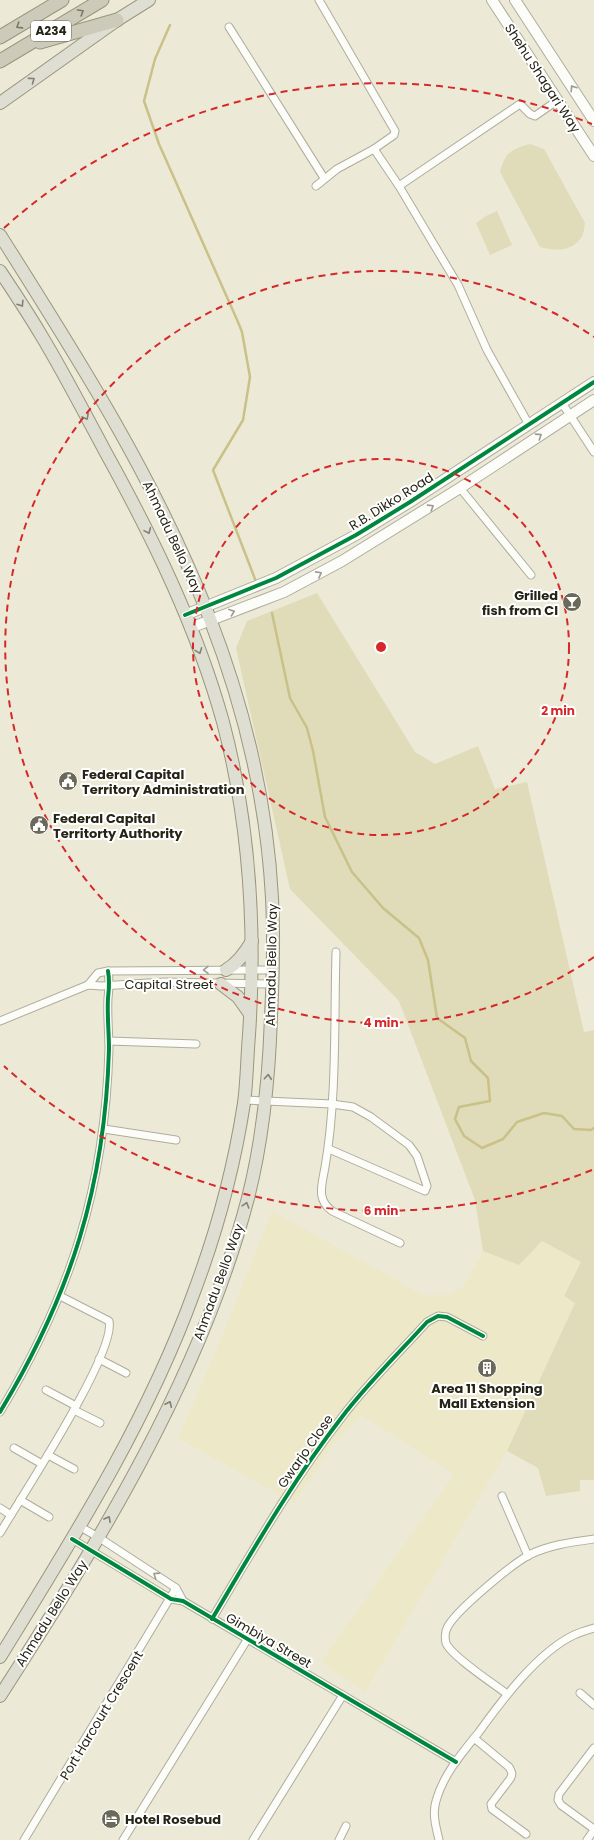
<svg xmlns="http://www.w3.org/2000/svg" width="594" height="1840" viewBox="0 0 594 1840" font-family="Poppins,sans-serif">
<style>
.built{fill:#ede8c7}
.green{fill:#e0dbb9}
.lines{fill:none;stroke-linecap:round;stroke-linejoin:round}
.stream{stroke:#cac188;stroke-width:2.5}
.street-casing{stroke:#aead9d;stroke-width:9}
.secondary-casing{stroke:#aead9d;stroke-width:12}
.primary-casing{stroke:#99967c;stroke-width:14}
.highway-casing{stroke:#99967c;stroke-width:15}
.street{stroke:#fcfcf9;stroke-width:7}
.secondary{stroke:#fcfcf9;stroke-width:10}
.primary{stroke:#dfded2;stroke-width:12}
.highway{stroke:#cccab8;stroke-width:13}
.cycleway-casing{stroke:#fff;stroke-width:6}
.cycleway{stroke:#00873e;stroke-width:4}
.oneway{stroke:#797767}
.oneway2{stroke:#828174}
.oneway3{stroke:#9c9b93}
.ring{fill:none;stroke:#d62828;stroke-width:2;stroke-dasharray:7 5}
.labels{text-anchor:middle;stroke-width:4;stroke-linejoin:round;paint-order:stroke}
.shield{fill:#fff;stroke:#67665c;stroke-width:1}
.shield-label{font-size:12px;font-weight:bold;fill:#262416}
.street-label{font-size:13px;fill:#262416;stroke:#fff}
.poi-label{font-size:13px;font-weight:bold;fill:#262416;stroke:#fff;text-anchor:start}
.centre{fill:#d62828;stroke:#fff;stroke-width:2}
.ring-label{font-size:12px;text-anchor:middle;font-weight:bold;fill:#d62828;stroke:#fff;stroke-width:4;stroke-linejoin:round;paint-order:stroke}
</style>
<rect width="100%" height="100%" fill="#ecead6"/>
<!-- built -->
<polygon class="built" points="272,1211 423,1295 449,1295 464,1286 483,1251 519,1265 542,1241 581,1262 564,1296 575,1303 507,1451 365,1692 321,1662 454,1474 361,1415 332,1446 294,1503 178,1438 218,1346"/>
<!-- green -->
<g class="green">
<path d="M 530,144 L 544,149 L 585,223 C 584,227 584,235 581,238 C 571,252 555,251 540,247 L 500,172 C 505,153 511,149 530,144 Z"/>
<polygon points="497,211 512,245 490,255 476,223 486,216"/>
<polygon points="317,593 415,752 435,764 478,746 495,789 527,782 584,1032 594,1030 594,1480 580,1480 580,1491 546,1496 538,1468 507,1451 575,1303 564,1296 581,1262 542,1241 519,1265 483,1251 475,1200 399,1001 290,889 236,648 247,621"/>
</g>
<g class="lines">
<!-- stream -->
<g class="stream">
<polyline points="170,25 155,59 144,101 159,144 238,322 242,332 250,377 243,420 213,470 255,579"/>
<polyline points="272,613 290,698 307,728 313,751 325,817 352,872 383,908 419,938 428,960 437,1018 465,1038 471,1061 488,1078 490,1101 459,1107 455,1119 464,1136 482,1148 503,1139 517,1122 544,1113 562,1116 574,1129 591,1130 594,1128"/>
</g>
<defs>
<g id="street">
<polyline points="319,0 395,131 394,135 374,149"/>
<polyline points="229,27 324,178"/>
<polyline points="316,186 337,169 374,149 399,186 458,285 487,350 528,423"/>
<polyline points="399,186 520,104 530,114 535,116 558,100"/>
<polyline points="562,403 594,452"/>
<polyline points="460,488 531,575"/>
<path d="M 336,952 C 334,1022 337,1099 325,1167 C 322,1185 316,1199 332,1211 L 400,1243"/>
<polyline points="88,985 98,973 108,971 273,970"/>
<polyline points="0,1021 88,985 101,986 164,982 272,984"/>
<polyline points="109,1041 196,1044"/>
<polyline points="244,1100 332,1104 353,1107 371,1117 409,1145 417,1156 427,1186 425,1191 329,1149"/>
<polyline points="104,1129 176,1140"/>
<polyline points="99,1359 126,1373"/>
<polyline points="46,1390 76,1406"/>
<polyline points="74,1410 100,1423"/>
<path d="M 0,1412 C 71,1294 105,1187 109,1049 C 109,1033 107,1015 108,998 C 109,988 110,982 108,971"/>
<polyline points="14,1448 42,1464"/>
<polyline points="48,1455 74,1469"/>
<polyline points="502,1496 528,1556"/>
<polyline points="20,1500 49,1517"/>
<polyline points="0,1508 11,1515"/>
<polyline points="79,1526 98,1537 176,1588 183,1601"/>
<path d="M 0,1533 C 20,1499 117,1352 109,1321 L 60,1296"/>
<polyline points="72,1539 171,1599 183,1601 456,1762"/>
<path d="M 212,1619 C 253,1550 293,1480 342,1417 C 368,1383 399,1353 427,1322 L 438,1316 L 447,1317 L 483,1336"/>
<polyline points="580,1693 594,1705"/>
<path d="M 507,1694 C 494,1684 451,1656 446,1643 C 445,1639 445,1632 447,1628 C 455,1611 511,1565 529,1555 C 549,1545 572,1542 594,1539"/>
<path d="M 474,1738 L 509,1767 C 512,1772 513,1774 510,1779 L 491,1804 L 492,1809 L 526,1834"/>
<polyline points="594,1748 559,1794 558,1800 561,1805 594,1829"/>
<polyline points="24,1840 176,1588"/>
<polyline points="123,1840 247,1640"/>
<polyline points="253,1840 343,1695"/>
<polyline points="339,1840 346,1826"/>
<path d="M 439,1840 C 436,1827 432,1814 436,1801 C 443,1775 462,1753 479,1732 C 502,1700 538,1652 574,1635 C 580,1632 587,1630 594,1628"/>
<polyline points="587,1840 594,1830"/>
</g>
<g id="secondary">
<polyline points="492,0 594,156"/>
<polyline points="515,0 594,121"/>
<polyline points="185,615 276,578 356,535 410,502 594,382"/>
<polyline points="190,628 284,592 342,561 460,488 594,400"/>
</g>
<g id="primary">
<polyline points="0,103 117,20 149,0"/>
<path d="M 0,235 C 78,358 157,482 210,619 C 244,707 267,802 272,898 C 274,937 273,977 271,1017 C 269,1078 263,1139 248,1198 C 201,1377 99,1542 0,1696"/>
<path d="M 0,271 C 14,292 28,313 41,335 C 64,373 85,414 106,453 C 153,538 197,628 223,722 C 250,824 256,930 249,1035 C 247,1058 247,1081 244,1103 C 234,1168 217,1231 194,1292 C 147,1422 72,1540 0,1657"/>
<path d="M 226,970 C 238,963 245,953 252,941"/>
<polyline points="221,984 238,997 250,1014"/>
</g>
<g id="highway">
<polyline points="0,37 62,0"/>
<polyline points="40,42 117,20"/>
<polyline points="0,61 102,0"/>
</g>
</defs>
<!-- street casing -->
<use href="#street" class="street-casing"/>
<!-- secondary casing -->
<use href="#secondary" class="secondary-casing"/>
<!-- primary casing -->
<use href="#primary" class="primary-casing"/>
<!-- highway casing -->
<use href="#highway" class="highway-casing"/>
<!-- street -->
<use href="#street" class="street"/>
<!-- secondary -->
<use href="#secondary" class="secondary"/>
<!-- primary -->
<use href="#primary" class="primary"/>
<!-- highway -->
<use href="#highway" class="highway"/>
<defs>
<g id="cycleway">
<polyline points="185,615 276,578 356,535 410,502 594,382"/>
<path d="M 0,1412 C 71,1294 105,1187 109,1049 C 109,1033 107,1015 108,998 C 109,988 110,982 108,971"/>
<polyline points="72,1539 171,1599 183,1601 456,1762"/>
<path d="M 212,1619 C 253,1550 293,1480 342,1417 C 368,1383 399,1353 427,1322 L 438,1316 L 447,1317 L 483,1336"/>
</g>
</defs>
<!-- cycleway casing -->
<use href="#cycleway" class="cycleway-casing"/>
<!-- cycleway -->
<use href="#cycleway" class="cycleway"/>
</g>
<!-- one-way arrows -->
<defs><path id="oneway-chevron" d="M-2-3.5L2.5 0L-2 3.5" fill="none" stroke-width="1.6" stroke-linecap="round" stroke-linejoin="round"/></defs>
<g class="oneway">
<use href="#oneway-chevron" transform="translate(81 12) rotate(-31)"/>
<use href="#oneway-chevron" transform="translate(19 26) rotate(148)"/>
</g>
<g class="oneway2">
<use href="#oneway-chevron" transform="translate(32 80) rotate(-36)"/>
<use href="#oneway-chevron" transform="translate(21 304) rotate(57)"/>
<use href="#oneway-chevron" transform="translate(86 417) rotate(62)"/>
<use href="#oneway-chevron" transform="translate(148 531) rotate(66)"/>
<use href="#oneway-chevron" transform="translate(199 651) rotate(69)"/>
<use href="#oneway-chevron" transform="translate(268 1077) rotate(-85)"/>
<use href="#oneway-chevron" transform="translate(246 1205) rotate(-73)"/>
<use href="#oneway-chevron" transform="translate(169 1404) rotate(-65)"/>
<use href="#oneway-chevron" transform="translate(108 1519) rotate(-61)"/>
</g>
<g class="oneway3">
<use href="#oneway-chevron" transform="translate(573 88) rotate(-123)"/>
<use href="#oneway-chevron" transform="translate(539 436) rotate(-33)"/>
<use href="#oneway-chevron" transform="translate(431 507) rotate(-32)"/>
<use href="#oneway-chevron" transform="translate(319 574) rotate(-28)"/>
<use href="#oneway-chevron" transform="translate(232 612) rotate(-20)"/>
<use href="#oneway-chevron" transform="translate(206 970) rotate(179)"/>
<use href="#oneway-chevron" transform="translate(156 1575) rotate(-147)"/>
</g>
<!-- distance rings -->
<g class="ring">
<circle cx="381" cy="647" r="188"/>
<path d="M594 957A376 376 0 1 1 594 337"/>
<path d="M592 1170A564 564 0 0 1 4 1066M4 228A564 564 0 0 1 592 124"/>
</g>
<!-- icons -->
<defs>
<symbol id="bar-disc" viewBox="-11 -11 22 22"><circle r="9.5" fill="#6b6959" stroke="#fff"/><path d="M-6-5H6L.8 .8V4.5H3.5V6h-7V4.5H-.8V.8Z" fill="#fff"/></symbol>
<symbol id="civic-disc" viewBox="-11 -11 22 22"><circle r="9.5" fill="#6b6959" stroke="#fff"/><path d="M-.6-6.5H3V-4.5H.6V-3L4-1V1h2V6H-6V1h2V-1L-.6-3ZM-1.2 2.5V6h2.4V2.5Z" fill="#fff"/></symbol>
<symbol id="building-disc" viewBox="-11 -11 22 22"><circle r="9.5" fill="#6b6959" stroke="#fff"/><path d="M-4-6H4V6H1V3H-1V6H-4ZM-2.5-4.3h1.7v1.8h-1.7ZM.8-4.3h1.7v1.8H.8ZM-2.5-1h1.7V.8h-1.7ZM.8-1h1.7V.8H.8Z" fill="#fff"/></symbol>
<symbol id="hotel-disc" viewBox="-11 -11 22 22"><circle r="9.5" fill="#6b6959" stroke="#fff"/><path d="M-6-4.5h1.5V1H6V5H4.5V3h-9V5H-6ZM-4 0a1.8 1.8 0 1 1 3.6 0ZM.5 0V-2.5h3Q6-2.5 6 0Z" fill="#fff"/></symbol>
</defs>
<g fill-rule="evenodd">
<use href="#bar-disc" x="561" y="591" width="22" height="22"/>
<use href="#civic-disc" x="57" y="770" width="22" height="22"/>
<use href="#civic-disc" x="28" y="814" width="22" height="22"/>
<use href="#building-disc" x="476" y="1357" width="22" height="22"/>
<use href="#hotel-disc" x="100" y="1808" width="22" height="22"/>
</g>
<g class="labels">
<!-- shield labels -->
<rect class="shield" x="31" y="21" width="40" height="20" rx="3"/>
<g class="shield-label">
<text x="51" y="35">A234</text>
</g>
<!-- street labels -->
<g class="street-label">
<text transform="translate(543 78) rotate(57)" y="5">Shehu Shagari Way</text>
<text transform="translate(391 501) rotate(-32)" y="5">R.B. Dikko Road</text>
<text transform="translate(173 537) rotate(65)" y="5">Ahmadu Bello Way</text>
<text transform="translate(271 965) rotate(-89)" y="5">Ahmadu Bello Way</text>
<text x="169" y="989">Capital Street</text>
<text transform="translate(218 1282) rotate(-70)" y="5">Ahmadu Bello Way</text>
<text transform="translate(305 1451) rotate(-55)" y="5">Gwarjo Close</text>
<text transform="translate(51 1613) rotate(-58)" y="5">Ahmadu Bello Way</text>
<text transform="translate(269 1640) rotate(30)" y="5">Gimbiya Street</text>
<text transform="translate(101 1715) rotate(-59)" y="5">Port Harcourt Crescent</text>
</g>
<!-- poi labels -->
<g class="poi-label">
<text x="558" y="600" text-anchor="end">Grilled<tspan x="558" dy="15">fish from CI</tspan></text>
<text x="82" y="779">Federal Capital<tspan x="82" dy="15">Territory Administration</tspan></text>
<text x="53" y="823">Federal Capital<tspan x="53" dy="15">Territorty Authority</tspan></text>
<text x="487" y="1393" text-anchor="middle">Area 11 Shopping<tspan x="487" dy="15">Mall Extension</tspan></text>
<text x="125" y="1824">Hotel Rosebud</text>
</g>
</g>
<circle cx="381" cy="647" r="6" class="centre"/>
<g class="ring-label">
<text x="558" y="715">2 min</text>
<text x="381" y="1027">4 min</text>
<text x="381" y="1215">6 min</text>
</g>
</svg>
